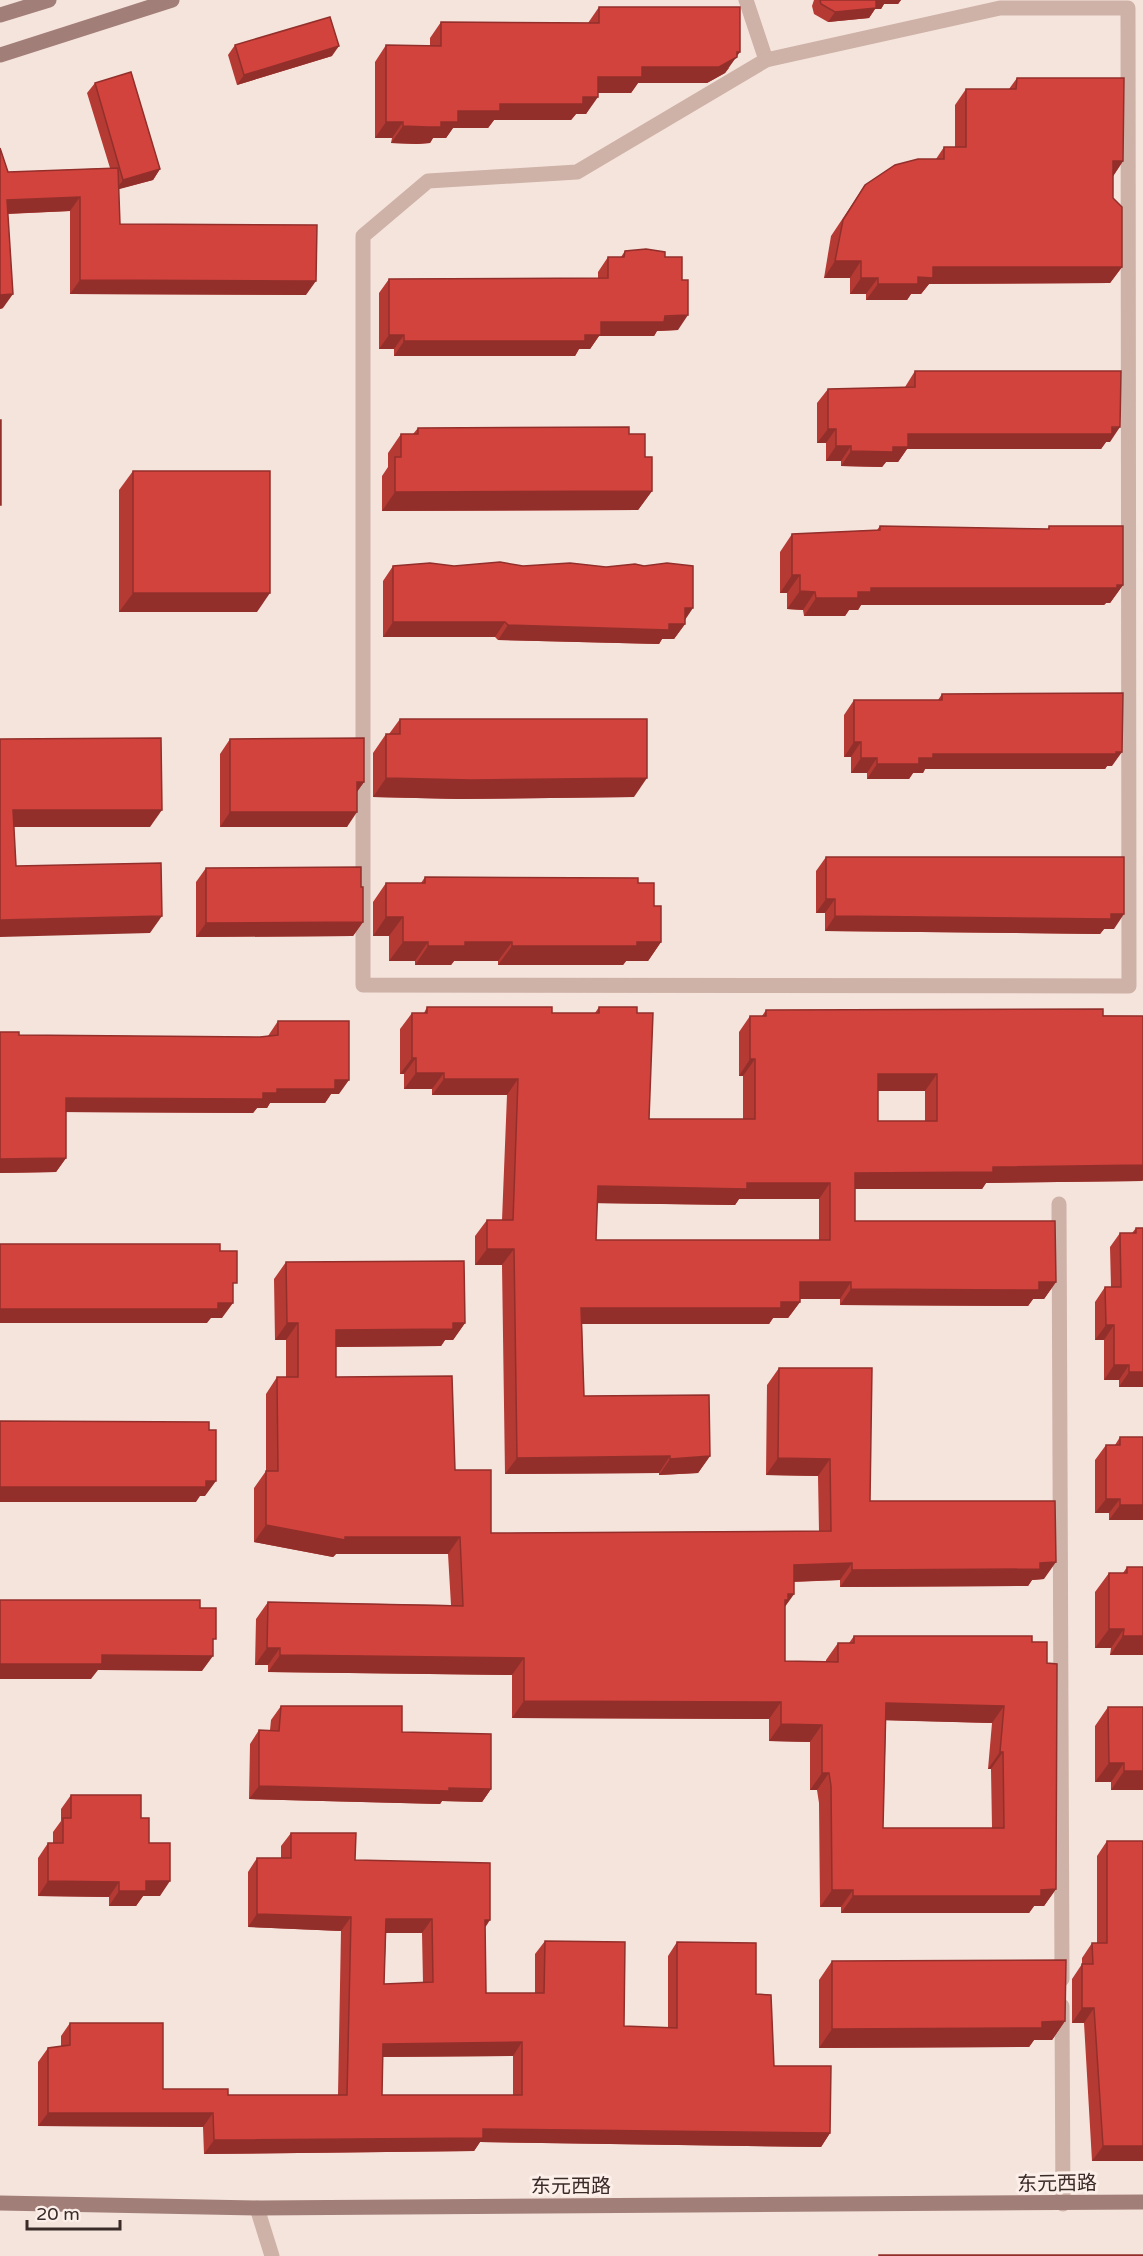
<svg xmlns="http://www.w3.org/2000/svg" width="1143" height="2256" viewBox="0 0 1143 2256" font-family="'Varela Round','Noto Sans SC',sans-serif">
<style>
.lines{fill:none;stroke-linecap:round;stroke-linejoin:round}
.street{stroke:#ceb1a7;stroke-width:15}
.secondary{stroke:#a27e78;stroke-width:15}
.wall{fill:#b53a34;fill-rule:evenodd}
.shaded-wall{fill:#932f2b}
.building{fill:#d2433d;stroke:#932f2b;stroke-width:1.5;fill-rule:evenodd}
.labels{text-anchor:middle;stroke-width:6;stroke-linejoin:round;paint-order:stroke}
.street-label{font-size:20px;fill:#3a2a28;stroke:#fcefe9}
</style>
<rect width="100%" height="100%" fill="#f5e4dc"/>
<g class="lines">
<!-- street -->
<g class="street">
<polyline points="746,0 766,60"/>
<polygon points="1000,8 1128,8 1129,986 363,985 363,236 428,181 577,172 766,60"/>
<polyline points="1059,1204 1062,1979"/>
<polyline points="1062,2006 1063,2204"/>
<polyline points="257,2208 272,2256"/>
</g>
<!-- secondary -->
<g class="secondary">
<polyline points="0,15 49,0"/>
<polyline points="0,55 172,0"/>
<polyline points="0,2203 257,2208 1143,2202"/>
</g>
</g>
<!-- wall -->
<g class="wall">
<polygon points="814,0 901,0 898,4 884,4 881,9 875,9 869,18 828,22 814,14 812,6"/>
<polygon points="599,7 729,68 725,73 707,83 638,83 631,93 598,93 586,114 576,114 571,120 494,120 488,128 453,128 446,138 433,138 430,143 417,144 391,143 392,138 375,138 375,62 386,45 430,46 430,38 441,22 588,23"/>
<polygon points="235,45 332,56 237,85 228,55"/>
<polygon points="1017,78 1123,161 1113,176 1113,198 1122,267 1110,283 929,284 921,294 911,294 907,300 866,300 866,294 850,294 850,278 824,278 831,236 865,185 936,159 944,147 955,147 955,105 966,89 1009,89"/>
<polygon points="95,83 160,169 153,180 118,189 120,224 306,295 70,294 70,211 8,214 3,308 0,309 0,148 8,172 110,168 87,93"/>
<polygon points="625,251 665,257 678,330 657,331 654,336 599,336 590,349 579,349 575,356 394,356 394,349 379,349 379,293 389,279 598,278 598,272 608,257 621,257"/>
<polygon points="915,371 1110,442 1106,442 1101,449 907,449 898,462 886,462 882,467 841,466 841,461 826,461 826,443 817,443 817,403 828,389 905,387"/>
<polygon points="418,428 629,434 645,457 652,491 638,510 382,511 382,476 388,467 388,453 401,434 413,434"/>
<polygon points="133,471 257,612 119,612 119,490"/>
<polygon points="880,526 1048,529 1049,526 1123,585 1110,603 1106,603 1104,605 861,605 858,610 849,610 845,616 804,616 803,610 787,609 787,593 780,593 780,552 792,534 877,530"/>
<polygon points="393,566 685,621 685,624 674,639 662,639 659,644 498,640 495,637 383,637 383,581"/>
<polygon points="942,694 1112,766 1107,766 1105,769 925,769 923,773 913,773 909,779 867,779 867,773 851,773 851,757 844,757 844,715 854,700 938,700"/>
<polygon points="400,719 634,797 459,799 373,797 373,753 386,734 389,734"/>
<polygon points="230,739 364,782 357,792 347,827 220,827 220,754"/>
<polygon points="826,857 1114,929 1104,929 1100,934 825,931 825,913 816,913 816,871"/>
<polygon points="206,868 361,887 363,922 353,936 196,937 196,882"/>
<polygon points="425,877 638,883 654,906 661,942 648,961 626,961 623,965 498,965 498,961 454,961 451,965 415,965 415,961 389,961 389,936 373,936 373,902 386,883 421,883"/>
<path d="M 427,1007 L 552,1013 L 595,1013 L 599,1007 L 637,1013 L 649,1119 L 743,1119 L 743,1076 L 739,1076 L 739,1032 L 750,1016 L 762,1016 L 766,1010 L 1143,1016 L 1143,1180 L 1142,1181 L 986,1183 L 982,1189 L 855,1189 L 855,1221 L 1056,1282 L 1044,1299 L 1033,1299 L 1028,1306 L 840,1305 L 840,1299 L 800,1299 L 800,1302 L 788,1318 L 773,1318 L 769,1324 L 582,1324 L 584,1396 L 710,1456 L 698,1473 L 659,1475 L 659,1473 L 505,1474 L 502,1265 L 475,1265 L 475,1236 L 487,1220 L 502,1220 L 507,1095 L 432,1095 L 432,1089 L 404,1089 L 404,1074 L 400,1074 L 400,1029 L 412,1013 L 424,1013 ZM 878,1091 L 925,1091 L 925,1121 L 878,1121 ZM 739,1199 L 819,1199 L 819,1240 L 596,1240 L 597,1203 L 735,1205 Z"/>
<polygon points="278,1021 339,1094 331,1094 325,1103 270,1103 267,1108 257,1108 253,1113 66,1112 66,1158 56,1172 0,1173 0,1032 19,1035 260,1037 268,1036"/>
<polygon points="1136,1228 1143,1387 1119,1387 1119,1380 1104,1380 1104,1340 1095,1340 1095,1302 1105,1287 1111,1287 1110,1247 1120,1233 1132,1233"/>
<path d="M 286,1262 L 465,1323 L 453,1340 L 445,1340 L 441,1346 L 336,1347 L 336,1377 L 455,1470 L 491,1533 L 819,1531 L 818,1476 L 766,1475 L 767,1385 L 779,1368 L 870,1501 L 1044,1579 L 1032,1580 L 1028,1586 L 840,1587 L 840,1580 L 794,1582 L 794,1594 L 785,1606 L 785,1661 L 826,1662 L 826,1660 L 838,1643 L 849,1643 L 854,1636 L 1032,1642 L 1047,1663 L 1056,1889 L 1044,1906 L 1034,1906 L 1029,1913 L 841,1913 L 841,1907 L 820,1907 L 819,1803 L 817,1790 L 810,1790 L 810,1742 L 769,1741 L 769,1719 L 512,1718 L 512,1675 L 268,1672 L 268,1665 L 255,1665 L 256,1619 L 268,1602 L 451,1605 L 448,1554 L 336,1554 L 333,1557 L 254,1542 L 254,1488 L 266,1471 L 266,1394 L 277,1377 L 286,1377 L 286,1340 L 275,1340 L 274,1279 ZM 886,1720 L 992,1723 L 988,1769 L 991,1769 L 992,1828 L 883,1828 Z"/>
<polygon points="1120,1437 1143,1520 1109,1520 1109,1513 1095,1513 1095,1460 1106,1445 1115,1445"/>
<polygon points="1127,1567 1143,1655 1110,1655 1111,1648 1095,1648 1095,1592 1109,1573 1123,1573"/>
<polygon points="281,1706 402,1732 491,1789 482,1802 442,1801 440,1804 249,1799 250,1744 259,1730 270,1730 271,1720"/>
<polygon points="1108,1707 1143,1790 1111,1790 1111,1782 1095,1782 1095,1726"/>
<polygon points="71,1795 141,1818 149,1843 160,1896 143,1896 136,1906 109,1906 109,1897 38,1896 38,1858 48,1843 53,1843 53,1832 61,1821 61,1809"/>
<path d="M 291,1833 L 355,1860 L 485,1928 L 486,1993 L 535,1993 L 535,1954 L 545,1941 L 624,2026 L 668,2028 L 668,1956 L 677,1942 L 756,1994 L 774,2066 L 830,2133 L 821,2147 L 480,2142 L 474,2151 L 204,2154 L 203,2127 L 38,2126 L 38,2062 L 48,2048 L 61,2046 L 61,2036 L 70,2023 L 163,2089 L 228,2095 L 338,2095 L 341,1931 L 248,1927 L 248,1872 L 257,1858 L 281,1858 L 281,1846 ZM 386,1933 L 422,1933 L 423,1983 L 384,1984 ZM 513,2056 L 513,2095 L 382,2095 L 383,2057 Z"/>
<polygon points="1107,1841 1143,1841 1143,2161 1092,2161 1084,2023 1072,2023 1072,1979 1082,1964 1082,1958 1092,1943 1097,1943 1097,1856"/>
<polygon points="832,1961 1065,2021 1052,2040 1034,2040 1029,2047 819,2048 819,1980"/>
</g>
<!-- shaded-wall -->
<g class="shaded-wall">
<polygon points="875,0 901,0 898,4 884,4 881,9 875,9 869,18 828,22 835,12"/>
<polygon points="339,46 332,56 237,85 244,75"/>
<polygon points="737,52 740,52 725,73 707,83 638,83 631,93 586,93 598,77 642,67"/>
<polygon points="583,97 598,97 586,114 576,114 571,120 494,120 488,128 453,128 446,138 433,138 430,143 417,144 391,143 403,126 441,122 458,111 500,104"/>
<polygon points="386,122 403,122 392,138 375,138"/>
<polygon points="1113,161 1123,161 1112,178"/>
<polygon points="160,169 153,180 116,190 123,180"/>
<polygon points="80,197 70,211 0,214 7,200"/>
<polygon points="835,261 861,261 850,278 824,278"/>
<polygon points="933,267 1122,267 1110,283 929,284 921,294 911,294 907,300 866,300 878,284 918,277"/>
<polygon points="861,278 878,278 866,294 850,294"/>
<polygon points="80,280 316,281 306,295 70,294"/>
<polygon points="13,294 3,308 0,309 0,295"/>
<polygon points="688,315 678,330 657,331 654,336 599,336 590,349 579,349 575,356 394,356 404,341 585,335 601,322"/>
<polygon points="389,335 404,335 394,349 379,349"/>
<polygon points="1120,427 1110,442 1106,442 1101,449 907,449 898,462 886,462 882,467 841,466 851,451 893,447 908,434"/>
<polygon points="828,429 836,429 826,443 817,443"/>
<polygon points="836,446 851,446 841,461 826,461"/>
<polygon points="652,491 638,510 382,511 395,492"/>
<polygon points="792,575 800,575 787,593 780,593"/>
<polygon points="1123,585 1110,603 1106,603 1104,605 861,605 858,610 849,610 845,616 804,616 816,598 858,592 871,588"/>
<polygon points="800,591 815,592 803,610 787,609"/>
<polygon points="133,593 270,593 257,612 119,612"/>
<polygon points="685,608 693,608 683,623"/>
<polygon points="393,622 505,622 495,637 383,637"/>
<polygon points="669,624 685,624 674,639 662,639 659,644 498,640 508,625"/>
<polygon points="854,742 861,742 851,757 844,757"/>
<polygon points="1122,752 1112,766 1107,766 1105,769 925,769 923,773 913,773 909,779 867,779 877,764 919,758 933,754"/>
<polygon points="861,758 877,758 867,773 851,773"/>
<polygon points="386,778 647,778 634,797 459,799 373,797"/>
<polygon points="357,782 364,782 353,797"/>
<polygon points="13,810 162,810 150,827 2,827"/>
<polygon points="230,812 357,812 347,827 220,827"/>
<polygon points="826,899 835,899 825,913 816,913"/>
<polygon points="1111,914 1124,914 1114,929 1104,929 1100,934 825,931 835,916"/>
<polygon points="162,916 150,933 0,937 0,920"/>
<polygon points="386,917 403,917 389,936 373,936"/>
<polygon points="363,922 353,936 196,937 206,923"/>
<polygon points="403,942 428,942 415,961 389,961"/>
<polygon points="465,942 512,942 498,961 454,961 451,965 415,965 428,946"/>
<polygon points="637,942 661,942 648,961 626,961 623,965 498,965 512,946"/>
<polygon points="412,1058 416,1058 404,1074 400,1074"/>
<polygon points="750,1059 755,1059 743,1076 739,1076"/>
<polygon points="416,1073 444,1073 432,1089 404,1089"/>
<polygon points="878,1074 937,1074 925,1091 867,1091"/>
<polygon points="444,1079 518,1079 507,1095 432,1095"/>
<polygon points="335,1080 349,1080 339,1094 331,1094 325,1103 270,1103 267,1108 257,1108 253,1113 56,1112 66,1098 263,1093 277,1089"/>
<polygon points="66,1158 56,1172 0,1173 0,1159"/>
<polygon points="1143,1165 1143,1180 1142,1181 986,1183 982,1189 844,1189 855,1173 993,1167"/>
<polygon points="747,1183 830,1183 819,1199 739,1199 735,1205 586,1203 598,1186"/>
<polygon points="487,1249 514,1249 502,1265 475,1265"/>
<polygon points="800,1282 851,1282 840,1299 788,1299"/>
<polygon points="1039,1282 1056,1282 1044,1299 1033,1299 1028,1306 840,1305 851,1289"/>
<polygon points="781,1302 800,1302 788,1318 773,1318 769,1324 570,1324 581,1308"/>
<polygon points="218,1303 233,1303 222,1318 211,1318 207,1323 0,1323 0,1309"/>
<polygon points="287,1323 298,1323 286,1340 275,1340"/>
<polygon points="453,1323 465,1323 453,1340 445,1340 441,1346 324,1347 336,1330"/>
<polygon points="1106,1325 1114,1325 1104,1340 1095,1340"/>
<polygon points="1114,1365 1129,1365 1119,1380 1104,1380"/>
<polygon points="1129,1372 1143,1372 1143,1387 1119,1387"/>
<polygon points="670,1456 659,1473 505,1474 517,1458"/>
<polygon points="710,1456 698,1473 659,1475 670,1459"/>
<polygon points="778,1458 830,1459 818,1476 766,1475"/>
<polygon points="206,1481 216,1481 205,1496 200,1496 196,1502 0,1502 0,1487"/>
<polygon points="1106,1499 1120,1499 1109,1513 1095,1513"/>
<polygon points="1120,1505 1143,1505 1143,1520 1109,1520"/>
<polygon points="266,1525 345,1537 460,1537 448,1554 336,1554 333,1557 254,1542"/>
<polygon points="1056,1562 1044,1579 1032,1580 1028,1586 840,1587 852,1570"/>
<polygon points="852,1563 840,1580 782,1582 794,1565"/>
<polygon points="788,1594 794,1594 782,1611"/>
<polygon points="1109,1629 1124,1629 1111,1648 1095,1648"/>
<polygon points="1123,1636 1143,1636 1143,1655 1110,1655"/>
<polygon points="267,1648 280,1648 268,1665 255,1665"/>
<polygon points="102,1655 213,1656 202,1671 98,1670 91,1679 0,1679 0,1664"/>
<polygon points="280,1655 524,1658 512,1675 268,1672"/>
<polygon points="524,1701 781,1702 769,1719 512,1718"/>
<polygon points="886,1703 1004,1706 992,1723 874,1720"/>
<polygon points="781,1724 822,1725 810,1742 769,1741"/>
<polygon points="1000,1752 1003,1752 991,1769 988,1769"/>
<polygon points="1109,1763 1124,1763 1111,1782 1095,1782"/>
<polygon points="1124,1771 1143,1771 1143,1790 1111,1790"/>
<polygon points="822,1773 829,1773 817,1790 810,1790"/>
<polygon points="259,1786 449,1788 491,1789 482,1802 442,1801 440,1804 249,1799"/>
<polygon points="48,1881 119,1882 109,1897 38,1896"/>
<polygon points="146,1881 170,1881 160,1896 143,1896 136,1906 109,1906 119,1891"/>
<polygon points="1056,1889 1044,1906 1034,1906 1029,1913 841,1913 853,1896"/>
<polygon points="832,1890 853,1890 841,1907 820,1907"/>
<polygon points="257,1914 351,1917 341,1931 248,1927"/>
<polygon points="386,1919 432,1919 422,1933 376,1933"/>
<polygon points="485,1920 490,1920 481,1934"/>
<polygon points="1082,2008 1094,2008 1084,2023 1072,2023"/>
<polygon points="1065,2021 1052,2040 1034,2040 1029,2047 819,2048 832,2029"/>
<polygon points="522,2042 513,2056 374,2057 383,2044"/>
<polygon points="48,2113 213,2113 203,2127 38,2126"/>
<polygon points="483,2129 830,2133 821,2147 480,2142 474,2151 204,2154 214,2140"/>
<polygon points="1103,2146 1143,2146 1143,2161 1092,2161"/>
</g>
<!-- building -->
<g class="building">
<polygon points="820,0 876,0 876,8 835,12 821,4"/>
<polygon points="599,7 740,7 740,52 737,52 737,57 719,67 642,67 642,77 598,77 598,97 583,97 583,104 500,104 500,111 458,111 458,122 441,122 441,127 428,127 403,126 403,122 386,122 386,45 441,46 441,22 599,23"/>
<polygon points="330,17 339,46 244,75 235,45"/>
<polygon points="131,72 160,169 123,180 95,83"/>
<polygon points="1017,78 1124,78 1123,161 1113,161 1113,198 1122,207 1122,267 933,267 933,278 918,277 918,284 878,284 878,278 861,278 861,261 835,261 843,220 865,185 895,165 918,159 944,159 944,147 966,147 966,89 1016,89"/>
<polygon points="0,148 8,172 118,168 120,224 317,225 316,281 80,280 80,197 7,200 13,294 0,295"/>
<polygon points="646,249 665,252 665,257 682,257 682,280 688,280 688,315 665,316 664,322 601,322 601,335 585,335 585,341 404,341 404,335 389,335 389,279 608,278 608,257 624,257 625,251"/>
<polygon points="915,371 1121,371 1120,427 1112,427 1112,434 908,434 908,447 893,447 893,452 851,451 851,446 836,446 836,429 828,429 828,389 915,387"/>
<rect x="0" y="420" width="1" height="85"/>
<polygon points="629,427 629,434 645,434 645,457 652,457 652,491 395,492 395,457 401,457 401,434 418,434 418,428"/>
<rect x="133" y="471" width="137" height="122"/>
<polygon points="880,526 1049,529 1049,526 1123,526 1123,585 1117,585 1117,588 871,588 871,592 858,592 858,598 816,598 815,592 800,591 800,575 792,575 792,534 880,530"/>
<polygon points="500,562 523,566 570,563 606,567 635,564 644,566 667,563 693,566 693,608 685,608 685,624 669,624 669,630 508,625 505,622 393,622 393,566 430,563 454,566"/>
<polygon points="1123,693 1122,752 1116,752 1116,754 933,754 933,758 919,758 919,764 877,764 877,758 861,758 861,742 854,742 854,700 942,700 942,694"/>
<polygon points="400,719 647,719 647,778 472,780 386,778 386,734 400,734"/>
<polygon points="161,738 162,810 13,810 16,866 161,863 162,916 0,920 0,739"/>
<polygon points="364,738 364,782 357,782 357,812 230,812 230,739"/>
<polygon points="826,857 1124,857 1124,914 1111,914 1111,919 835,916 835,899 826,899"/>
<polygon points="361,867 361,887 363,887 363,922 206,923 206,868"/>
<polygon points="425,877 638,878 638,883 654,883 654,906 661,906 661,942 637,942 637,946 512,946 512,942 465,942 465,946 428,946 428,942 403,942 403,917 386,917 386,883 425,883"/>
<path d="M 427,1007 L 552,1007 L 552,1013 L 599,1013 L 599,1007 L 637,1007 L 637,1013 L 653,1013 L 649,1119 L 755,1119 L 755,1059 L 750,1059 L 750,1016 L 766,1016 L 766,1010 L 1103,1009 L 1103,1016 L 1143,1016 L 1143,1165 L 993,1167 L 993,1172 L 855,1173 L 855,1221 L 1055,1221 L 1056,1282 L 1039,1282 L 1039,1290 L 851,1289 L 851,1282 L 800,1282 L 800,1302 L 781,1302 L 781,1308 L 581,1308 L 584,1396 L 709,1395 L 710,1456 L 670,1459 L 670,1456 L 517,1458 L 514,1249 L 487,1249 L 487,1220 L 513,1220 L 518,1079 L 444,1079 L 444,1073 L 416,1073 L 416,1058 L 412,1058 L 412,1013 L 427,1013 ZM 878,1074 L 937,1074 L 937,1121 L 878,1121 ZM 747,1183 L 830,1183 L 830,1240 L 596,1240 L 598,1186 L 747,1189 Z"/>
<polygon points="278,1021 349,1021 349,1080 335,1080 335,1089 277,1089 277,1093 263,1093 263,1099 66,1098 66,1158 0,1159 0,1032 19,1032 19,1035 260,1037 278,1035"/>
<polygon points="1136,1228 1143,1228 1143,1372 1129,1372 1129,1365 1114,1365 1114,1325 1106,1325 1105,1287 1121,1287 1120,1233 1136,1233"/>
<polygon points="0,1244 220,1244 220,1251 237,1251 237,1283 233,1283 233,1303 218,1303 218,1309 0,1309"/>
<path d="M 464,1261 L 465,1323 L 453,1323 L 453,1329 L 336,1330 L 336,1377 L 452,1376 L 455,1470 L 491,1470 L 491,1533 L 831,1531 L 830,1459 L 778,1458 L 779,1368 L 872,1368 L 870,1501 L 1055,1501 L 1056,1562 L 1040,1563 L 1040,1569 L 852,1570 L 852,1563 L 794,1565 L 794,1594 L 788,1594 L 788,1600 L 785,1600 L 785,1661 L 838,1662 L 838,1643 L 854,1643 L 854,1636 L 1032,1636 L 1032,1642 L 1047,1642 L 1047,1663 L 1057,1664 L 1056,1889 L 1041,1890 L 1041,1896 L 853,1896 L 853,1890 L 832,1890 L 831,1786 L 829,1773 L 822,1773 L 822,1725 L 781,1724 L 781,1702 L 524,1701 L 524,1658 L 280,1655 L 280,1648 L 267,1648 L 268,1602 L 463,1606 L 460,1537 L 345,1537 L 345,1540 L 266,1525 L 266,1471 L 278,1471 L 277,1377 L 298,1377 L 298,1323 L 287,1323 L 286,1262 ZM 886,1703 L 1004,1706 L 1000,1752 L 1003,1752 L 1004,1828 L 883,1828 Z"/>
<polygon points="0,1421 209,1422 209,1430 216,1430 216,1481 206,1481 206,1487 0,1487"/>
<polygon points="1120,1437 1143,1437 1143,1505 1120,1505 1120,1499 1106,1499 1106,1445 1120,1445"/>
<polygon points="1127,1567 1143,1567 1143,1636 1123,1636 1124,1629 1109,1629 1109,1573 1127,1573"/>
<polygon points="0,1600 200,1600 200,1608 216,1608 216,1639 213,1639 213,1656 102,1655 102,1664 0,1664"/>
<polygon points="281,1706 402,1706 402,1732 491,1734 491,1789 449,1788 449,1791 259,1786 259,1730 279,1731"/>
<polygon points="1108,1707 1143,1707 1143,1771 1124,1771 1124,1763 1109,1763"/>
<polygon points="71,1795 141,1795 141,1818 149,1818 149,1843 170,1843 170,1881 146,1881 146,1891 119,1891 119,1882 48,1881 48,1843 63,1843 63,1818 71,1818"/>
<path d="M 291,1833 L 356,1833 L 355,1860 L 490,1863 L 490,1920 L 485,1920 L 486,1993 L 544,1993 L 545,1941 L 625,1942 L 624,2026 L 677,2028 L 677,1942 L 756,1943 L 756,1994 L 771,1995 L 774,2066 L 831,2066 L 830,2133 L 483,2129 L 483,2138 L 214,2140 L 213,2113 L 48,2113 L 48,2048 L 70,2045 L 70,2023 L 163,2023 L 163,2089 L 228,2089 L 228,2095 L 347,2095 L 351,1917 L 257,1914 L 257,1858 L 291,1858 ZM 386,1919 L 432,1919 L 433,1982 L 384,1984 ZM 522,2042 L 522,2095 L 382,2095 L 383,2044 Z"/>
<polygon points="1107,1841 1143,1841 1143,2146 1103,2146 1094,2008 1082,2008 1082,1964 1093,1964 1092,1943 1107,1943"/>
<polygon points="1066,1960 1065,2021 1042,2022 1042,2028 832,2029 832,1961"/>
<rect x="879" y="2255" width="264" height="1"/>
</g>
<g class="labels">
<!-- street labels -->
<g class="street-label">
<text transform="translate(1057 2183) rotate(-1)" y="7">东元西路</text>
<text x="571" y="2193">东元西路</text>
</g>
</g>
<!-- scale -->
<path d="M27 2220v9h93v-9" fill="none" stroke="#3a2a28" stroke-width="3"/>
<text x="36" y="2220" font-size="18" fill="#3a2a28" stroke="#fcefe9" stroke-width="4.5" paint-order="stroke">20 m</text>
</svg>
